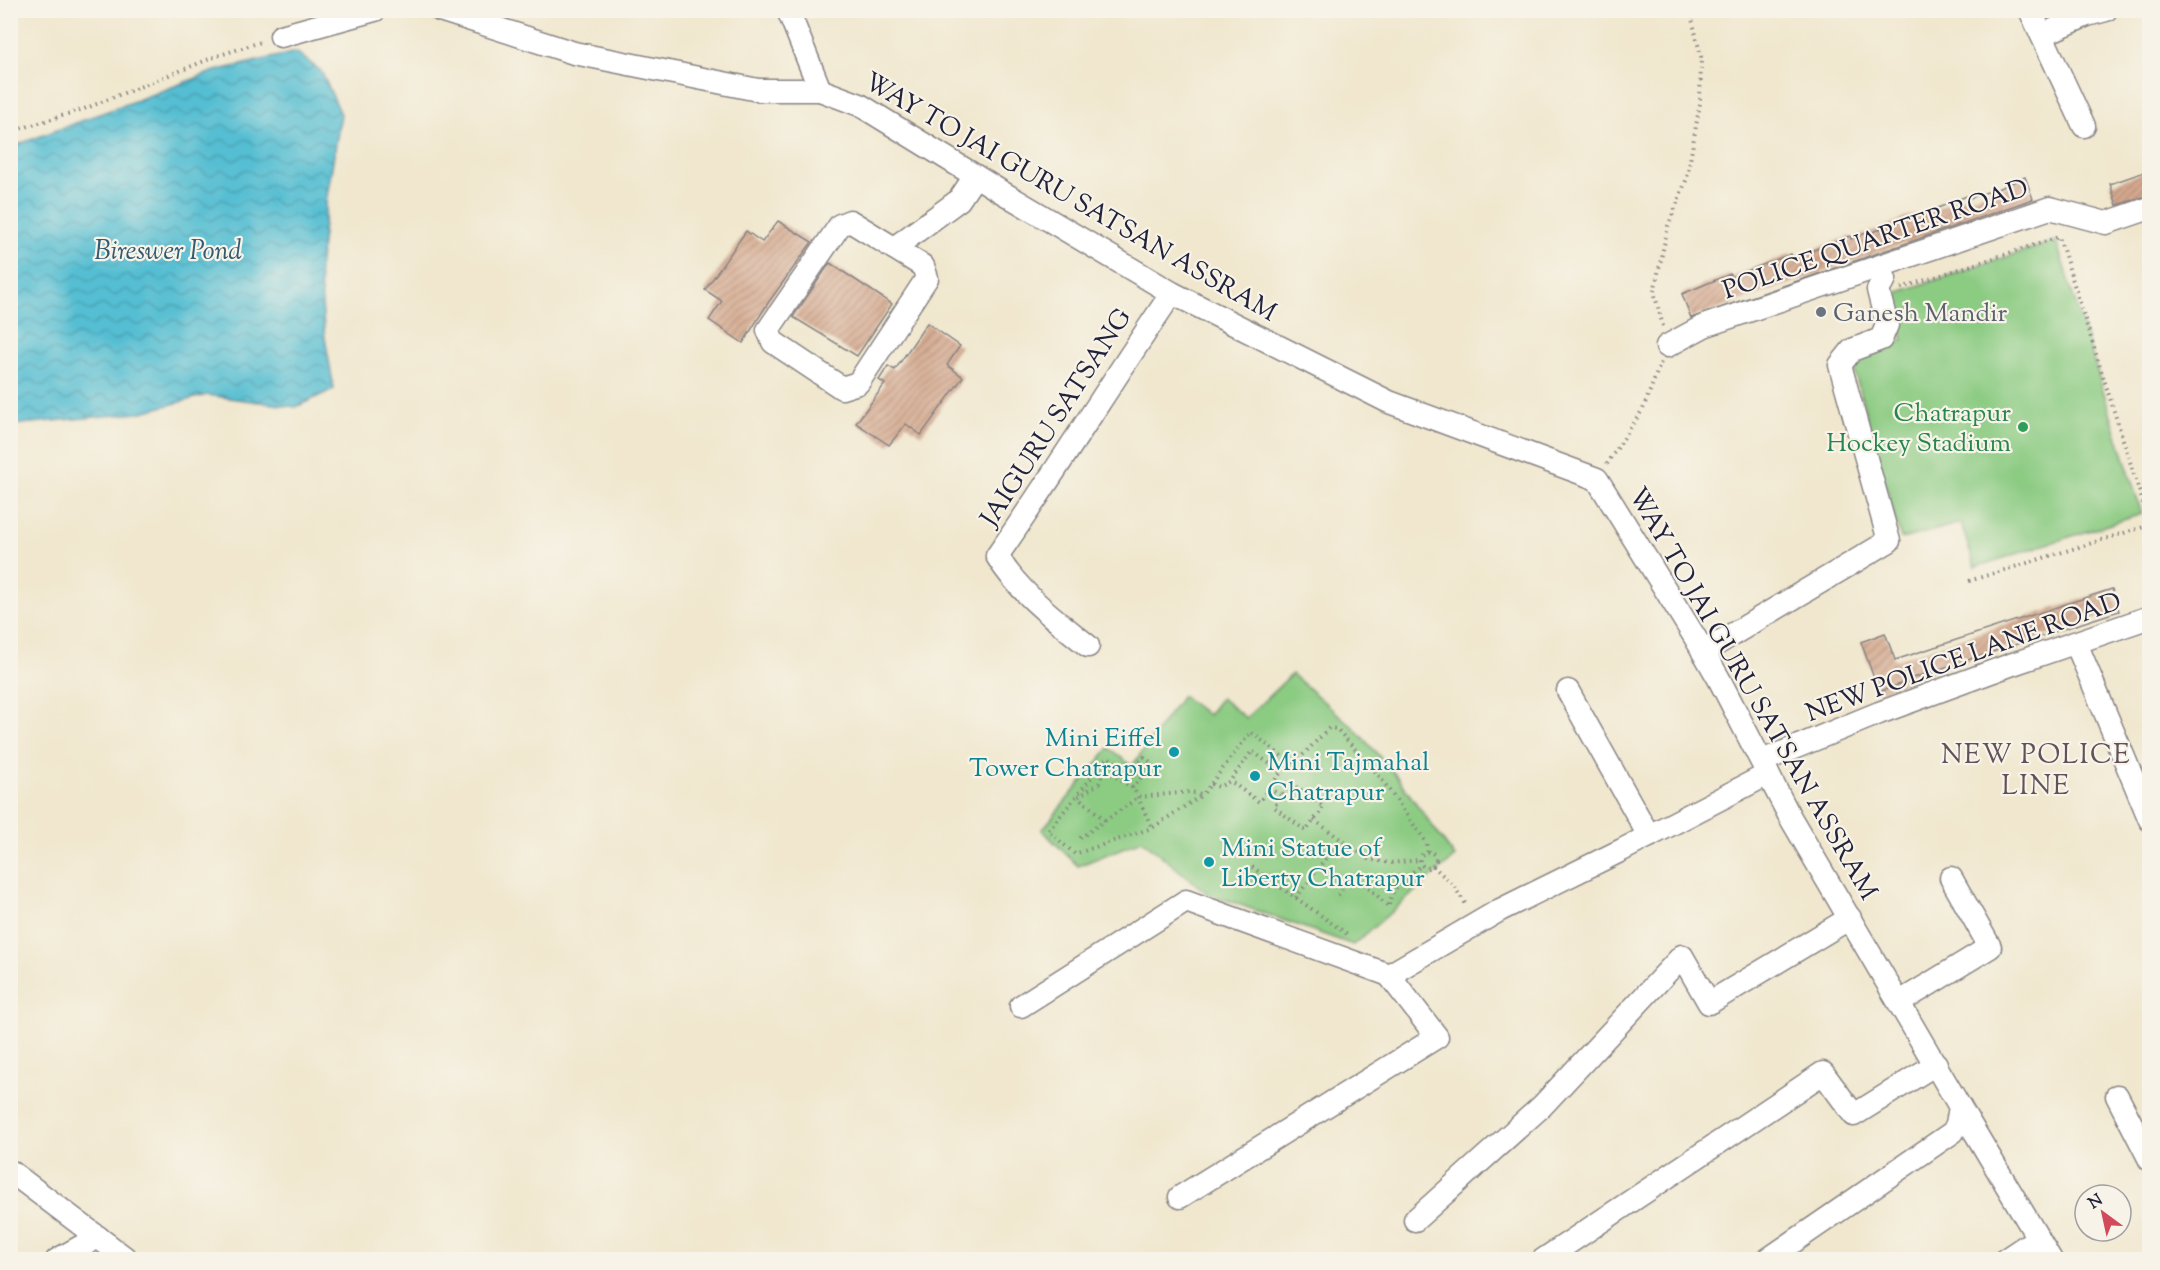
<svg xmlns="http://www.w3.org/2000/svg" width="2160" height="1270" viewBox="0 0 2160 1270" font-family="'Sorts Mill Goudy',serif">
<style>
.green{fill:#8bcb82;stroke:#56765e;stroke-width:1.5}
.water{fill:url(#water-waves);stroke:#3c7086;stroke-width:1.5}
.building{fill:url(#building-hatch)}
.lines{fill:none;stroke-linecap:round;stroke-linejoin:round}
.minor-casing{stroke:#898484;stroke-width:25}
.path{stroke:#898484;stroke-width:4;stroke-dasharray:1.5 4.5;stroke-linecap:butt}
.minor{stroke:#fff;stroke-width:22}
.worship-dot{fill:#6b7280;stroke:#f7f3e8;stroke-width:2}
.leisure-dot{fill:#2e9e5b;stroke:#f7f3e8;stroke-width:2}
.culture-dot{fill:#0f9aa8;stroke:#f7f3e8;stroke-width:2}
.labels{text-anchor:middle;stroke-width:4.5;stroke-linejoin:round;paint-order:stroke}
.street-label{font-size:26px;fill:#22223b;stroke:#f7f3e8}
.worship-label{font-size:26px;fill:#5b616d;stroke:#f7f3e8;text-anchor:start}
.leisure-label{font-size:26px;fill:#27864d;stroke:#f7f3e8;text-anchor:end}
.culture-label{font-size:26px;fill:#0d838f;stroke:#f7f3e8;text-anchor:start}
.water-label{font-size:27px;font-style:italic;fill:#345970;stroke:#f7f3e8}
.neighbourhood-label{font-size:27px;letter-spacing:1.5px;fill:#615158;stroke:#f7f3e8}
</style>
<defs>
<pattern id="water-waves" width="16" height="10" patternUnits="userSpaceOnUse" patternTransform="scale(1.5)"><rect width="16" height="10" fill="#55bed2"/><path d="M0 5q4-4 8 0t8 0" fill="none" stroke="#469aac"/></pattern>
<pattern id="building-hatch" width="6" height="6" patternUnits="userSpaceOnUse" patternTransform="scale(1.5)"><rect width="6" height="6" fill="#d5a98e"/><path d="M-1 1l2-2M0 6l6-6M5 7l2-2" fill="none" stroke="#ac8975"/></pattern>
</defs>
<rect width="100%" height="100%" fill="#f7f3e8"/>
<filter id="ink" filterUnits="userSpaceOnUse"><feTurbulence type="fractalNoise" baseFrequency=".0167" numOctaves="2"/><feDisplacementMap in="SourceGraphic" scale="12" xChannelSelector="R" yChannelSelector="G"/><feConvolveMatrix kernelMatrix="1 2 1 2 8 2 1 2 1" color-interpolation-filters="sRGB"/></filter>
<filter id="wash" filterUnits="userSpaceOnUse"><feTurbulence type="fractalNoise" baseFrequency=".008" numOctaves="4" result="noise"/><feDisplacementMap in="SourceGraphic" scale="24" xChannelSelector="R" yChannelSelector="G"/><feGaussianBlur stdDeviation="1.35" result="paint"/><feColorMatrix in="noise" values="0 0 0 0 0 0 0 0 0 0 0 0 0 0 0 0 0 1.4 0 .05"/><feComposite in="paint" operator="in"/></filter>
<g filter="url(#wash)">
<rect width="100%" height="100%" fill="#f0e7ce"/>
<!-- green -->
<g class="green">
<polygon points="2056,241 2142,514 1975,567 1961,523 1901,539 1850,356 1903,340 1889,295"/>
<polygon points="1292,674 1354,728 1391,769 1455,857 1353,945 1207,893 1142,840 1078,866 1042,830 1109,748 1132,766 1182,696 1208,715 1221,698 1246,718"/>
</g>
<!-- water -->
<polygon class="water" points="296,52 321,71 341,114 327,196 319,270 325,338 334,389 296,407 207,395 138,413 11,425 11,147 215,71"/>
<g id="blocks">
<!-- building -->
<g class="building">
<polygon points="2150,170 2150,195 2117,205 2110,184"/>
<polygon points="2025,177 2033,199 1691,318 1682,294 1730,274 1731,277 1791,254 1793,258 1850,236 1851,239 1871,231 1871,233 1909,216 1931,211 1969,195 1970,198 1987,192 1988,193"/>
<polygon points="778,221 812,242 768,303 743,343 709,320 722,301 705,290 746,231 762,242"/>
<polygon points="830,263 892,304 857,356 793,317"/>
<polygon points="927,323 960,346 947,365 963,377 921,435 906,424 889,445 856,423 885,384 879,380 888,366 895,370"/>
<polygon points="2112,589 2119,611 1903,681 1903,683 1879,692 1861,642 1885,633 1895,660"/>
</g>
</g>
</g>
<g filter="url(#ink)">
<use href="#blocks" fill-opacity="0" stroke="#898484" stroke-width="1.5"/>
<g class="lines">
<defs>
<g id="minor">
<polyline points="440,10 574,53 758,90 820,90 860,105 1000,191 1172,293 1389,402 1597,479 1696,639 1719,679 1790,817 1960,1107 1957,1124 1953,1132 1767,1260"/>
<polyline points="788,10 820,90"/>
<polyline points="2030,10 2084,126"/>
<polyline points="2042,35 2087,15 2106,10"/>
<polyline points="281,36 375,10"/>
<polygon points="850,221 923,266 927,278 858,383 842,388 773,342 768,330 840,225"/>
<polyline points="894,248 959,200 975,176"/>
<polyline points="1667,346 1704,326 2050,208 2106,223 2150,208"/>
<polyline points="2076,643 2150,820"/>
<path d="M 1088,646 C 1055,619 1019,593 997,556 C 1058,469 1113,379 1172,293"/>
<polyline points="1703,652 1889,541 1840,365 1852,350 1881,339 1887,325 1878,290 1885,279"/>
<polyline points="1568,691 1649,836"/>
<polyline points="1762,761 1879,713 2010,665 2150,617"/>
<polyline points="1900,1002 1990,947 1951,878"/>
<polyline points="1021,1006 1186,901 1389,975 1500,910 1622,850 1768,774"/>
<polyline points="2117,1096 2150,1160"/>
<polyline points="1960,1107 2051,1260"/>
<polyline points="10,1171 128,1260"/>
<polyline points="1180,1197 1437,1037 1389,975"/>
<polyline points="1415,1220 1542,1106 1682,956 1709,1003 1850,918"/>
<polyline points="57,1260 98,1237"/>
<polyline points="1543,1260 1823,1073 1854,1115 1936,1064"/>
<polyline points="2005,1260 2038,1238"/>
</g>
</defs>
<!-- minor casing -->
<use href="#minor" class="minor-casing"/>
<!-- path -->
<g class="path">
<polyline points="10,132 84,109 217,56 264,41"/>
<polyline points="1901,288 2059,237 2150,525"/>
<polyline points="1663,326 1654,292 1668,226 1687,178 1700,103 1701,57 1690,10"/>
<polyline points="1607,464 1643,409 1661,362"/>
<polyline points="1969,581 2150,525"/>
<polygon points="1291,783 1324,807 1306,831 1274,807"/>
<polyline points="1211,784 1219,787 1230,781 1252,751 1281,772 1259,802 1230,781"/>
<polyline points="1132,788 1153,764 1144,757 1131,774 1108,757 1048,831 1075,854 1152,828"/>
<polyline points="1269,788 1282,796"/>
<polyline points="1105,820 1078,797 1099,783 1104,769 1134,789 1152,828 1202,795"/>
<polyline points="1314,820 1368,859 1390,863 1420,860"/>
<polyline points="1080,838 1139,797 1189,792 1203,794 1251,732 1293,765 1329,728 1337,729 1380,777 1426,842 1428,852"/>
<circle cx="1428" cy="860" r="8"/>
<polyline points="1433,866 1453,885 1467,906"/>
<polyline points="1252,867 1350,936"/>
<path d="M 1338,895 L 1354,873 L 1389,907 C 1390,887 1407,875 1423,865"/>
<polyline points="1296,898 1339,840"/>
</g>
<!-- minor -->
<use href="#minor" class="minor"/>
</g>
</g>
<!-- markers -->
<circle class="worship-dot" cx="1821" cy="312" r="6"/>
<circle class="leisure-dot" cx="2023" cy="427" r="6"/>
<g class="culture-dot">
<circle cx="1174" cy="752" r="6"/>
<circle cx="1255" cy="776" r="6"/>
<circle cx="1209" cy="862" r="6"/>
</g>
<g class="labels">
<!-- street labels -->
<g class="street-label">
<text transform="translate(1071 196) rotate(30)" y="9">WAY TO JAI GURU SATSAN ASSRAM</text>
<text transform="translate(1875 238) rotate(-19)" y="9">POLICE QUARTER ROAD</text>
<text transform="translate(1055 417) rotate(-57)" y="9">JAIGURU SATSANG</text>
<text transform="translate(1963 656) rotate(-20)" y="9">NEW POLICE LANE ROAD</text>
<text transform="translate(1754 693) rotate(60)" y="9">WAY TO JAI GURU SATSAN ASSRAM</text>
</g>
<!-- worship labels -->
<g class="worship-label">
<text x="1833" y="321">Ganesh Mandir</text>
</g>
<!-- leisure labels -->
<g class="leisure-label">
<text x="2011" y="421">Chatrapur<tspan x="2011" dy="30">Hockey Stadium</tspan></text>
</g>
<!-- culture labels -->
<g class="culture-label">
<text x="1162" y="746" text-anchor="end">Mini Eiffel<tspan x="1162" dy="30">Tower Chatrapur</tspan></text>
<text x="1267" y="770">Mini Tajmahal<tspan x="1267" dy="30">Chatrapur</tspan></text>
<text x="1221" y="856">Mini Statue of<tspan x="1221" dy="30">Liberty Chatrapur</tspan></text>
</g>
<!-- water labels -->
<g class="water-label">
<text x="168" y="259">Bireswer Pond</text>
</g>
<!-- neighbourhood labels -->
<g class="neighbourhood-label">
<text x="2036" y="763">NEW POLICE<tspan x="2036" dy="31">LINE</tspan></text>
</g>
</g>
<!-- margin -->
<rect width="2160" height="1270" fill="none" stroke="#f7f3e8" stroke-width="36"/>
<!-- north arrow -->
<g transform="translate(2103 1213) rotate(327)"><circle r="28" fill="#f7f3e8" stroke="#a29fa3" stroke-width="1.5"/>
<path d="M0-4.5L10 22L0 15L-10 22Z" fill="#d1495b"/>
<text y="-9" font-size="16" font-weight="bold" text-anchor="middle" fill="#22223b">N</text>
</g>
</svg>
